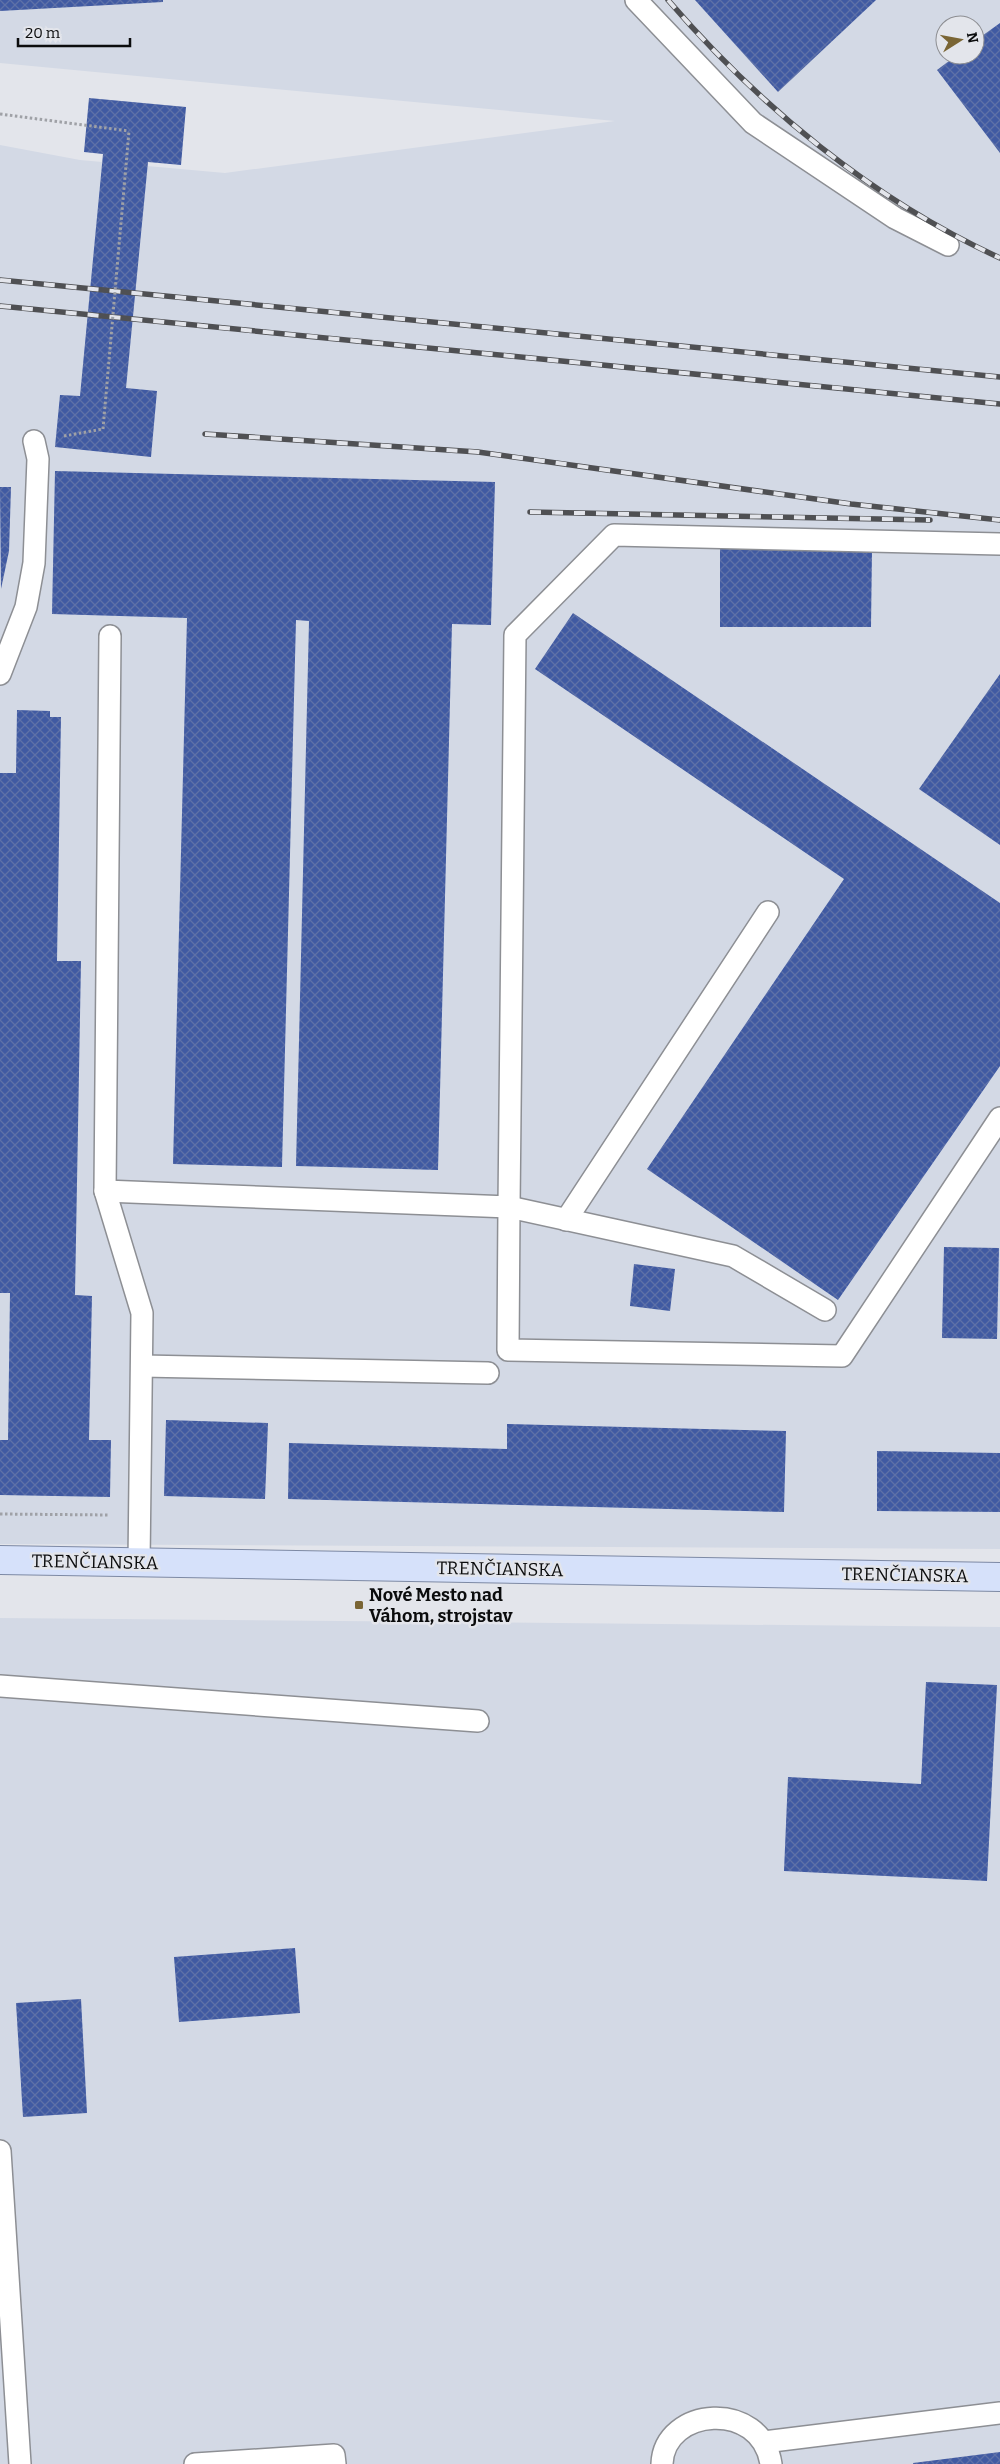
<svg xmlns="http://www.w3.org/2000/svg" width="1000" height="2464" viewBox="0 0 1000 2464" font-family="Bitter,serif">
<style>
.built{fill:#d3d9e5;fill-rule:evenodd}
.building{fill:url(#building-cross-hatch)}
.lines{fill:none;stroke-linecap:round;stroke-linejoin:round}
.service-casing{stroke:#8d8f94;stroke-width:24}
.primary-casing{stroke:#7d89a4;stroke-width:30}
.path{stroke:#9fa1a6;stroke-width:3;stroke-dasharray:2.5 2.5;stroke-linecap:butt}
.service{stroke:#fff;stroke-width:21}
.primary{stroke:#d6e1fa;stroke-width:28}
.rail-casing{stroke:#4f5053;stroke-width:5.5}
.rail{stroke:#e3e5eb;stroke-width:4;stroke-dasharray:11;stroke-linecap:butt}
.path-bridge{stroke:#9fa1a6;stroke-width:3;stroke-dasharray:2.5 2.5;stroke-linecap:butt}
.poi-dot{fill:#7a6534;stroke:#e3e5eb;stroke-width:2}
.labels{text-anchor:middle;stroke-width:5;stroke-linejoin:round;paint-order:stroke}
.street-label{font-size:18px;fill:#0b0c0d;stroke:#e3e5eb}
.poi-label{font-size:18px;font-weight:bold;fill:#0b0c0d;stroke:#e3e5eb;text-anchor:start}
</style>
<defs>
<pattern id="building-cross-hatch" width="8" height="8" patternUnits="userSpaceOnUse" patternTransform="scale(1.25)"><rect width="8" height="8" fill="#405aa2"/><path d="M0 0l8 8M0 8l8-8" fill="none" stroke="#5e71a7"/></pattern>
</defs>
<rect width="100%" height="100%" fill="#e3e5eb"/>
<!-- built -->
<g class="built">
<path d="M 0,0 L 1000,0 L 1000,1549 L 0,1544 L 0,145 L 80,160 L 225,173 L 615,121 L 0,63 ZM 945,25 L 975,25 L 975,55 L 945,55 Z"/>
<polygon points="0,1618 1000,1627 1000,2464 0,2464"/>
</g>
<!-- building -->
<g class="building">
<polygon points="0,0 163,0 163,2 0,11"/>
<polygon points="695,0 876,0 778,92"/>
<polygon points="1000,23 1000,153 937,70 957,55 975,55 975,41"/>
<polygon points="89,98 186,107 181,165 148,162 126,388 157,391 151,457 55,447 60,395 80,396 103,154 84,152"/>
<polygon points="55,471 495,482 491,625 452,624 438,1170 296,1166 309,621 296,620 282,1167 173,1164 187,618 52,614"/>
<polygon points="0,487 11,487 9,551 1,589"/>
<polygon points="720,549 872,550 871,627 720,627"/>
<polygon points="573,613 1000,903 1000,1066 838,1300 647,1169 844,879 535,669"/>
<polygon points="1000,674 1000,845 919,789"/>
<polygon points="17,710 50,711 50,717 61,717 57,961 81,961 75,1295 92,1296 89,1440 111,1440 110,1497 0,1495 0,1440 8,1440 10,1293 0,1293 0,773 16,773"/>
<polygon points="944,1247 999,1248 997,1339 942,1338"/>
<polygon points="634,1264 675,1269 670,1311 630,1306"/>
<polygon points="166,1420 268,1423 265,1499 164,1496"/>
<polygon points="507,1424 786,1431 784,1512 288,1499 289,1443 507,1449"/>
<polygon points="877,1451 1000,1453 1000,1512 877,1511"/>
<polygon points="926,1682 997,1685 987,1881 784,1871 788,1777 921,1784"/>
<polygon points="295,1948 300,2013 179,2022 174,1957"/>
<polygon points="81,1999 87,2113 23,2117 16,2003"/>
<polygon points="1000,2452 1000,2464 913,2464 913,2463"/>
</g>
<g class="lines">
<defs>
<g id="service">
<polyline points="636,0 753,123 895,218 948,245"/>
<polyline points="110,636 105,1191 142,1313 139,1563"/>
<polyline points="0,674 26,607 34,563 38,459 34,441"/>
<polyline points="105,1191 509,1207 515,635 614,535 1000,544"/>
<polyline points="566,1220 768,912"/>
<polyline points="825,1310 733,1256 509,1207 508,1350 842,1356 1000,1118"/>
<polyline points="142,1366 488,1373"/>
<polyline points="0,1686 478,1721"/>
<polyline points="0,2151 20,2464"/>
<polyline points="764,2442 1000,2413"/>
<polyline points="195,2464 334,2455 335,2464"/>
<path d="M 662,2464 C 664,2407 761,2399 771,2464"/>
</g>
<polyline id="primary" points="0,1560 1000,1577"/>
</defs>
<!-- service casing -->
<use href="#service" class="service-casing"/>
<!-- primary casing -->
<use href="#primary" class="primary-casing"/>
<!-- path -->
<g class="path">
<polyline points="0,114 129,131"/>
<polyline points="64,436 103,429"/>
<polyline points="0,1514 109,1515"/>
</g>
<!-- service -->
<use href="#service" class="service"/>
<!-- primary -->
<use href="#primary" class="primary"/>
<defs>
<g id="rail">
<path d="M 668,0 C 759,106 872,199 1000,258"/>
<polyline points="0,280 1000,377"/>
<polyline points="0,306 1000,404"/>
<polyline points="205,434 478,452 851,504 1000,520"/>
<polyline points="530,512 930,520"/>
</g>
</defs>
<!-- rail casing -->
<use href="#rail" class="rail-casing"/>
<!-- rail -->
<use href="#rail" class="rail"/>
<!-- path-bridge -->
<polyline class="path-bridge" points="103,429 129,131"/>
</g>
<!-- markers -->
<rect class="poi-dot" x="354" y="1600" width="10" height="10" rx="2.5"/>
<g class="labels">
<!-- street labels -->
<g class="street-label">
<text transform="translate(95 1562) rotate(1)" y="6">TRENČIANSKA</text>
<text transform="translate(500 1569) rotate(1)" y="6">TRENČIANSKA</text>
<text transform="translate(905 1575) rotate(1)" y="6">TRENČIANSKA</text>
</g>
<!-- poi labels -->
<g class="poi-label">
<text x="369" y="1601">Nové Mesto nad<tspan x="369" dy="21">Váhom, strojstav</tspan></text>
</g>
</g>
<!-- north arrow -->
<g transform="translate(960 40) rotate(79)"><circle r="24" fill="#e3e5eb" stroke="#8d8e92"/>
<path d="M0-4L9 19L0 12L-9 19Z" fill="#7a6534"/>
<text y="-8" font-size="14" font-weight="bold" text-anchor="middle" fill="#0b0c0d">N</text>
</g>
<!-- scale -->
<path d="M18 38v8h112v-8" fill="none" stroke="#0b0c0d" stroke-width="2.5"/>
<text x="25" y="38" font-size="15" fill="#0b0c0d" stroke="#e3e5eb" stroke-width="4" paint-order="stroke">20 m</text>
</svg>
